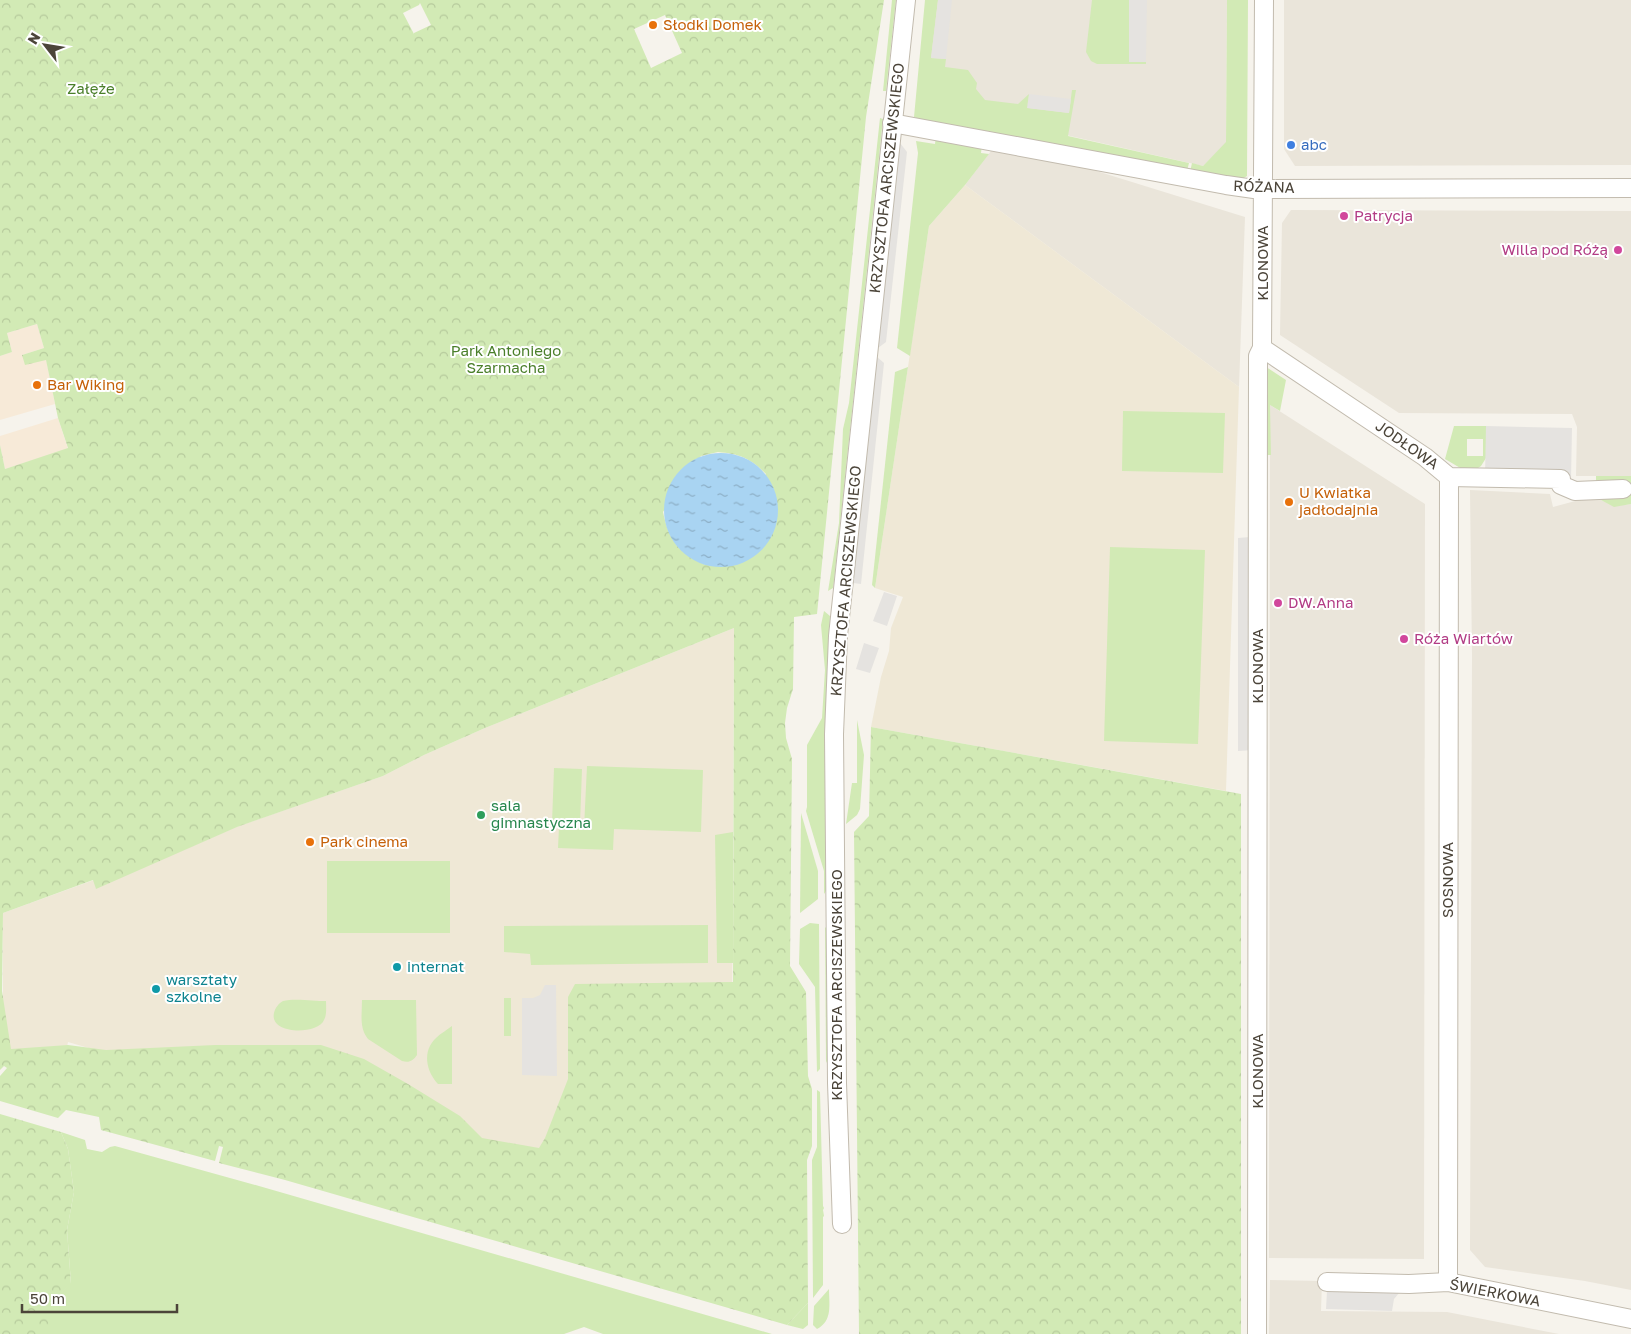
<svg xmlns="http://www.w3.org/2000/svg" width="1631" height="1334" viewBox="0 0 1631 1334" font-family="'Golos Text',sans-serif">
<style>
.residential{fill:#eae5da}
.commercial{fill:#f7ead8}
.education{fill:#efe8d6}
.green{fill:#d2eab5;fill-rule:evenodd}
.forest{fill:url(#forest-crowns);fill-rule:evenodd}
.parking{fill:#e5e3e0}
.water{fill:url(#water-ripples)}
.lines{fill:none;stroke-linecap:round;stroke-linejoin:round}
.street-casing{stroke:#c2bbae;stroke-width:20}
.street{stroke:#fff;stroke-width:18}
.food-dot{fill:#e8710a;stroke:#fff;stroke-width:2}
.shop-dot{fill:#3f7fe0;stroke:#fff;stroke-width:2}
.hotel-dot{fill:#d1479c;stroke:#fff;stroke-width:2}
.leisure-dot{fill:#2e9e5b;stroke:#fff;stroke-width:2}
.culture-dot{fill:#0f9aa8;stroke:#fff;stroke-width:2}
.labels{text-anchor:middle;stroke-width:4;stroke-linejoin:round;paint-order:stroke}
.food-label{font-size:15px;fill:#c56008;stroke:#fff;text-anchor:start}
.park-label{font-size:15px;fill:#4a7f2a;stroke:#fff}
.shop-label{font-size:15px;fill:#366cbe;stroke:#fff;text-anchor:start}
.street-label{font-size:15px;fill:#4b4439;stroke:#fff}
.hotel-label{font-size:15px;fill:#b23c85;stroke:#fff;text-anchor:start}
.leisure-label{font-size:15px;fill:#27864d;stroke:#fff;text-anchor:start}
.culture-label{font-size:15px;fill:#0d838f;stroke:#fff;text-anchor:start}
</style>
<defs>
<pattern id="forest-crowns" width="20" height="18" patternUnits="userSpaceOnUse" patternTransform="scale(1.25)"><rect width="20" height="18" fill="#d2eab5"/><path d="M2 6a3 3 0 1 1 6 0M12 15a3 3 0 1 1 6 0" fill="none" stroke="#b6ca9c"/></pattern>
<pattern id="water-ripples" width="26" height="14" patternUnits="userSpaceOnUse" patternTransform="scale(1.25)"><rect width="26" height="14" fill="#a9d4f2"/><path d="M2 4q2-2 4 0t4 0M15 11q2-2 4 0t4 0" fill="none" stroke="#8caec5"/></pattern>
</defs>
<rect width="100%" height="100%" fill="#f6f3ec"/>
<!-- residential -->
<g class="residential">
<polygon points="929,0 1227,0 1226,143 1203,166 933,105"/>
<polygon points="1284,0 1631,0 1631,165 1295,166 1284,149"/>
<polygon points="991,151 1090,169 1245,217 1239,387 965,185"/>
<polygon points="1291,210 1631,211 1631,476 1576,476 1577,427 1572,414 1399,413 1280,335 1282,223"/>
<polygon points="1270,405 1425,504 1424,1259 1269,1258"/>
<polygon points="1470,490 1550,494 1553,507 1579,500 1601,500 1614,506 1631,504 1631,1290 1585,1281 1485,1267 1470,1250 1472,655"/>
<polygon points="1270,1280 1322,1281 1321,1311 1447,1312 1559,1334 1269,1334"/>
</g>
<!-- commercial -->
<g class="commercial">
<polygon points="37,324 44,348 22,355 46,359 55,404 0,420 0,356 12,352 7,333"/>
<polygon points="58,418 68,449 5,469 0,445 0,436"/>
</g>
<!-- education -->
<g class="education">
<polygon points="965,185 1239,387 1226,791 871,727 881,677 889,651 891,628 903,597 875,588 929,226"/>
<polygon points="734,628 731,1236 68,1042 62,1071 7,1067 3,1039 3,913 94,880 96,888 236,827 383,776 424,755 485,728"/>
</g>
<!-- green -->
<g class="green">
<polygon points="892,0 896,0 886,91 883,91"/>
<polygon points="925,0 938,0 931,58 946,59 945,67 968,70 977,83 976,89 985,100 1018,104 1029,94 1028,108 1069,113 1072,90 1076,90 1068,136 1189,163 1187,171 921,120 914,117"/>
<polygon points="1092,0 1129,0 1129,62 1146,62 1146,64 1097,64 1091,61 1086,52"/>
<polygon points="1227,0 1248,0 1247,176 1242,179 1190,172 1192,163 1203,166 1226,142"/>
<polygon points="880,118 883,119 834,581 833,588 828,591 839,523 843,429 849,403"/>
<polygon points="936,136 982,145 981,153 989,154 965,185 929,226 910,356 897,348 918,153 916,141 935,144"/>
<polygon points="1263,365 1286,380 1280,411 1270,405 1271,455 1263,455"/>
<polygon points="908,367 875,588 872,585 895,372"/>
<polygon points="1123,411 1225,413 1223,473 1122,471"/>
<path d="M 1454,426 L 1486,426 L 1486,458 L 1481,466 L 1478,468 L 1462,469 L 1445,459 ZM 1467,439 L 1483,439 L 1483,456 L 1467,456 Z"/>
<polygon points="1596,476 1631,476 1631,485 1623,486 1596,483"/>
<polygon points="1631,491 1631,504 1614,507 1601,500 1601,497"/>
<polygon points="1110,547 1205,550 1198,744 1104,741"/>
<polygon points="824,611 830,616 825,735 826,891 824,894 824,871 806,811 807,807 807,745 822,718 825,670 821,625"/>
<polygon points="857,720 864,755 860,809 857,815 846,824 852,783 857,783"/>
<polygon points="587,766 703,770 701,832 614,829 613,850 558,848 559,827 584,828"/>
<polygon points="554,768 582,769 580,824 552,823"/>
<polygon points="801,813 818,871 818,899 800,913"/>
<polygon points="733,832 733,963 717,963 715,835"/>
<rect x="327" y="861" width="123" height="72"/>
<polygon points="810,923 819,924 820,1069 817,1072 815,987 799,964 800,929"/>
<polygon points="708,925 708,963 531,965 530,954 504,952 504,926"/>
<polygon points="825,927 827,929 828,1059 826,1063"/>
<rect x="504" y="998" width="7" height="38"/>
<path d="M 362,1000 L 416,1000 L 417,1055 C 413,1061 409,1063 402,1061 L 368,1039 C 359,1028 362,1014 362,1000 Z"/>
<path d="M 326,1001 C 326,1007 327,1015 324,1020 C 318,1035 269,1035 274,1013 C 275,1008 279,1003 283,1001 C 294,998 315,1001 326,1001 Z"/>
<path d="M 452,1026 L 452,1084 L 438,1084 C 426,1071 422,1051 436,1038 C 441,1033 447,1030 452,1026 Z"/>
<polygon points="817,1090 820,1092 823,1206 824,1208 823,1210 824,1216 823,1217 823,1285 813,1298 812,1160 817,1147"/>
<polygon points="61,1132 85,1140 87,1149 102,1152 110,1147 115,1146 259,1186 772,1334 603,1334 584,1327 564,1334 50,1334 50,1303 71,1283 67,1230 74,1192 68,1149"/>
<path d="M 829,1289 C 829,1304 833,1321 817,1329 L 813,1325 L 814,1306 Z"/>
<polygon points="808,1303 808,1325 803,1329 787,1325"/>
</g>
<!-- forest -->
<g class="forest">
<path d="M 0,0 L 884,0 L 866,117 L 817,614 L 794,617 L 793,689 L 787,708 L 785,723 L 786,738 L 792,759 L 790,966 L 806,992 L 808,1076 L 812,1089 L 812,1146 L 807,1160 L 808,1303 L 787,1325 L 285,1180 L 219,1163 L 223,1147 L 219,1146 L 215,1161 L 101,1130 L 99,1117 L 66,1110 L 58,1118 L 0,1101 L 0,1076 L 7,1068 L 4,1066 L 0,1070 L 0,445 L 5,469 L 68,448 L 58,418 L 46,360 L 25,365 L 22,355 L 44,348 L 37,324 L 7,333 L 12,352 L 0,356 ZM 420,3 L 431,25 L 414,33 L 414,34 L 403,13 L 419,5 ZM 665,15 L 682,53 L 651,68 L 634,29 ZM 718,452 C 740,454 750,458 766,474 L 706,565 C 679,553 669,541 663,512 L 701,456 ZM 734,628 L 733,982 L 575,984 L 568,997 L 568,1079 L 545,1138 L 539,1148 L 482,1138 L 460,1116 L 408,1084 L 364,1059 L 321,1045 L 215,1045 L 106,1050 L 68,1045 L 11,1049 L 2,991 L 3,913 L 93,880 L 96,889 L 237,827 L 383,776 L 424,755 L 485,728 Z"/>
<polygon points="871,727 1241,794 1241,1334 859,1334 854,832 869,816"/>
<polygon points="0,1114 61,1132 68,1149 74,1192 67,1230 71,1284 50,1303 50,1334 0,1334"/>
</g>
<!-- parking -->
<g class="parking">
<polygon points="938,0 952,0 946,59 931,58"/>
<polygon points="1129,0 1147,0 1146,62 1129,62"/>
<polygon points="1029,94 1071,99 1069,113 1027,108"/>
<polygon points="900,143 907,152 886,342 878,348"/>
<polygon points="877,357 884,363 861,584 853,583"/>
<polygon points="1486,426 1572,428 1571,479 1485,477"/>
<polygon points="1250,537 1254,750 1238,751 1238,538"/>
<polygon points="884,592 897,596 887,626 873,621"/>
<polygon points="864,643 879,648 870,673 856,669"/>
<polygon points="545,985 556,985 557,1076 522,1075 522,998 533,998 540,995"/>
<polygon points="1327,1291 1399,1293 1394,1299 1392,1311 1326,1309"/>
</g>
<!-- water -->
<circle class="water" cx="721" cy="510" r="57"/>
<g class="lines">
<defs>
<g id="street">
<polyline points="892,123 1226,185 1254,189 1631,188"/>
<polyline points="1262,348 1425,457 1449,477 1561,479 1561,485 1575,491 1623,489"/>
<polyline points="842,1224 837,1083 834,734 838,636 906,0"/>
<polyline points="1327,1282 1409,1284 1448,1282 1631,1319"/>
<polyline points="1448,1282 1449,477"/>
<polyline points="1257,1334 1258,356 1262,348 1264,0"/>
</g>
</defs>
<!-- street casing -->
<use href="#street" class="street-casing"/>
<!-- street -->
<use href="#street" class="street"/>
</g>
<!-- markers -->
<g class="food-dot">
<circle cx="653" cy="25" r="5"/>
<circle cx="37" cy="385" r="5"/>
<circle cx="1289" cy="502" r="5"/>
<circle cx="310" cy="842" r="5"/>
</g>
<circle class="shop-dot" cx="1291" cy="145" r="5"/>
<g class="hotel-dot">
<circle cx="1344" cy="216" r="5"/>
<circle cx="1618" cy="250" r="5"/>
<circle cx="1278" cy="603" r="5"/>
<circle cx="1404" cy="639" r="5"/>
</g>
<circle class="leisure-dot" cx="481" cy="815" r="5"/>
<g class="culture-dot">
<circle cx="397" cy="967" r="5"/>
<circle cx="156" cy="989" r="5"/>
</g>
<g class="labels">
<!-- food labels -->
<g class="food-label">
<text x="663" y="30">Słodki Domek</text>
<text x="47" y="390">Bar Wiking</text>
<text x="1299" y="498">U Kwiatka<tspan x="1299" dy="17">jadłodajnia</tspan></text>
<text x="320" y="847">Park cinema</text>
</g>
<!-- park labels -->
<g class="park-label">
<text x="91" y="94">Załęże</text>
<text x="506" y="356">Park Antoniego<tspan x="506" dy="17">Szarmacha</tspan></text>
</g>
<!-- shop labels -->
<g class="shop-label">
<text x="1301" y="150">abc</text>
</g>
<!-- street labels -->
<g class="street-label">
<text transform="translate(887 178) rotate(-84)" y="5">KRZYSZTOFA ARCISZEWSKIEGO</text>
<text transform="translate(1264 187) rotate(2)" y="5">RÓŻANA</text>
<text transform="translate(1263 263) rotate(-90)" y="5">KLONOWA</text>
<text transform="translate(1407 445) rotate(35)" y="5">JODŁOWA</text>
<text transform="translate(846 581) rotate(-85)" y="5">KRZYSZTOFA ARCISZEWSKIEGO</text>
<text transform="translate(1258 666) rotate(-90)" y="5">KLONOWA</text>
<text transform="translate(1448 880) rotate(-90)" y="5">SOSNOWA</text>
<text transform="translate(837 985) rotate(-90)" y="5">KRZYSZTOFA ARCISZEWSKIEGO</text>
<text transform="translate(1258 1071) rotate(-90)" y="5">KLONOWA</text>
<text transform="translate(1495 1293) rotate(11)" y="5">ŚWIERKOWA</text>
</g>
<!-- hotel labels -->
<g class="hotel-label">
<text x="1354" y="221">Patrycja</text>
<text x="1608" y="255" text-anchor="end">Willa pod Różą</text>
<text x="1288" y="608">DW.Anna</text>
<text x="1414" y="644">Róża Wiartów</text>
</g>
<!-- leisure labels -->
<g class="leisure-label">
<text x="491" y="811">sala<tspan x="491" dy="17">gimnastyczna</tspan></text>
</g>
<!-- culture labels -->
<g class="culture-label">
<text x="407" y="972">internat</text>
<text x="166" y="985">warsztaty<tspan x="166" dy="17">szkolne</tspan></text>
</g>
</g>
<!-- north arrow -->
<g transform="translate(45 45) rotate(301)" stroke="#ffffff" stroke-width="4" paint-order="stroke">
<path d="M0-4L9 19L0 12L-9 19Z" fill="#4b4439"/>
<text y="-8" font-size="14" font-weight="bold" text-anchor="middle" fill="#4b4439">N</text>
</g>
<!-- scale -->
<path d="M22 1304v8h155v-8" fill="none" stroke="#4b4439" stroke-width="2.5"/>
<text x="30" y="1304" font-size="15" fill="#4b4439" stroke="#ffffff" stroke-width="4" paint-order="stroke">50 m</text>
</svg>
